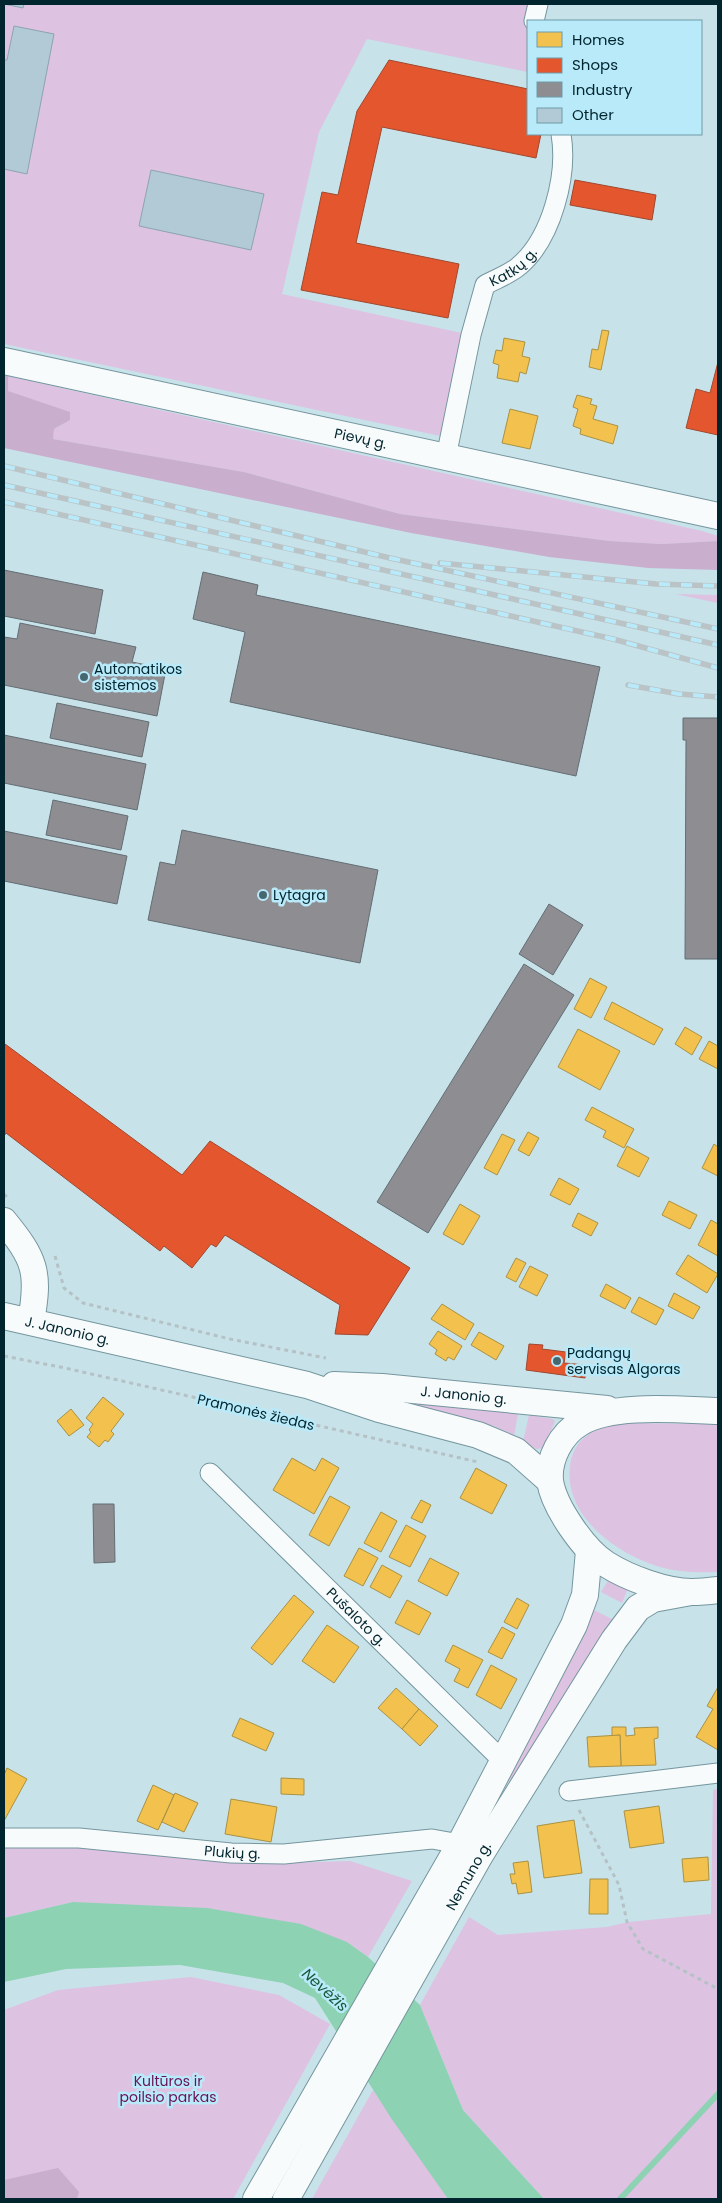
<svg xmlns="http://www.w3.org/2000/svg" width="722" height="2203" viewBox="0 0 722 2203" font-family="Poppins,sans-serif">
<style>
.green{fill:#ddc2e1}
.forest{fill:#caaece}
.water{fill:#8dd2b3}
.homes{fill:#f2c14e;stroke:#a99244}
.shops{fill:#e4572e;stroke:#a0482e}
.industry{fill:#8d8d92;stroke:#636e74}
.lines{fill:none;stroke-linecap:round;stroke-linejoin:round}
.stream{stroke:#8dd2b3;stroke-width:6}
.building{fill:#b1cad6;stroke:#8ca4af}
.street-casing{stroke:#75969e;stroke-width:21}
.secondary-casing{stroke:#75969e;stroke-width:28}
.path{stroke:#b4c2c6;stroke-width:3;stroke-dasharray:4 4;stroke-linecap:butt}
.street{stroke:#f7fbfc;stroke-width:19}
.secondary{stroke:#f7fbfc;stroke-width:26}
.rail-casing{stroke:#bac3c5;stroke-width:5.5}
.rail{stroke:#b9eaf9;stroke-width:4;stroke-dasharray:11;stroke-linecap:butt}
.poi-dot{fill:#466770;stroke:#b9eaf9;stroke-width:2}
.labels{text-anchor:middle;stroke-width:5;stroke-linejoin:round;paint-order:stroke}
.street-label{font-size:14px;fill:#00252e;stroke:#b9eaf9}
.poi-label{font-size:14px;fill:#00252e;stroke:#b9eaf9;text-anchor:start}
.park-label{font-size:14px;fill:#681257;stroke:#b9eaf9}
.water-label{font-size:15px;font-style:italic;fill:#165838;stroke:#b9eaf9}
</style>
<rect width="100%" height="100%" fill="#c8e2ea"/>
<!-- green -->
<g class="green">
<polygon points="4,4 538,4 528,21 528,72 367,39 319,132 282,294 471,335 450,438 4,344"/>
<polygon points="8,376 702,531 718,536 718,541 661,544 610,541 400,514 244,472 53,439 54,429 70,420 7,391"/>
<polygon points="675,594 718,595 718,603"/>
<polygon points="387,1397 518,1414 514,1436 494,1426 385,1401"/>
<polygon points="529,1415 553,1419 555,1421 544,1448 536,1449 523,1442"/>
<path d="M 617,1423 L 718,1424 L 718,1572 C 695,1573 672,1572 651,1564 C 610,1549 564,1513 570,1466 C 574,1438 592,1430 617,1423 Z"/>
<polygon points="609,1579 628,1588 622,1603 601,1592"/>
<polygon points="592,1609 612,1619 514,1776 506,1783"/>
<polygon points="718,1789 718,2199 544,2199 463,2110 420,2005 469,1917 498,1935 607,1927 628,1922 711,1914 713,1790"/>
<polygon points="4,1845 81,1845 288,1863 350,1861 412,1881 368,1957 347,1942 73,1902 4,1918"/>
<polygon points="191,1977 279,1995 330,2024 233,2199 4,2199 4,2010 58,1990"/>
<polygon points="373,2090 448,2199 312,2199"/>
</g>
<!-- forest -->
<g class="forest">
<polygon points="4,376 8,376 8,391 70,412 70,420 54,429 53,439 244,472 400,514 610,541 661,544 718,541 718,570 648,568 549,557 411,533 4,448"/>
<polygon points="58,2168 79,2192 77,2199 4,2199 4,2180"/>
</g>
<!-- water -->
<polygon class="water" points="73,1902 207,1908 301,1924 347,1942 368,1957 420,2005 463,2110 544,2199 448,2199 391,2118 315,1998 283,1983 180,1965 66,1969 4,1982 4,1918"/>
<!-- homes -->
<g class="homes">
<polygon points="602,330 609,331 601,370 589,367 592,349 598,350"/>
<polygon points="504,338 525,342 522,356 530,358 526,374 520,372 518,382 497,378 499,365 493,363 496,350 502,351"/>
<polygon points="577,395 592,399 590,404 597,406 593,419 618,426 613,444 580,434 581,429 573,426 578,409 573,407"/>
<polygon points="510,409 538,416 530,449 502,443"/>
<polygon points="590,978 607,987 591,1018 574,1009"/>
<polygon points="612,1002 663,1029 654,1045 604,1019"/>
<polygon points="685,1027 702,1037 692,1055 675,1044"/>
<polygon points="578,1029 620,1051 600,1090 558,1067"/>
<polygon points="709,1041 718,1046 718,1069 699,1059"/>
<polygon points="592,1107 634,1129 624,1148 603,1137 606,1131 585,1120"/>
<polygon points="528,1132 539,1138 529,1156 518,1150"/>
<polygon points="502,1134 515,1140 497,1175 484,1168"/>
<polygon points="714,1144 718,1147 718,1176 702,1168"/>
<polygon points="627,1146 649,1158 639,1177 617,1166"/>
<polygon points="559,1178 579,1189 570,1205 550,1195"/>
<polygon points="669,1201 697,1215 690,1229 662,1215"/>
<polygon points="460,1204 480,1216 463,1245 443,1234"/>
<polygon points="578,1213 598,1223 591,1236 572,1226"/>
<polygon points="711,1220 718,1224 718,1256 698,1245"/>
<polygon points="688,1255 718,1274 707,1293 676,1274"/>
<polygon points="516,1258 526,1263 516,1282 506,1277"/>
<polygon points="530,1266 548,1275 537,1296 519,1287"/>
<polygon points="606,1284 631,1298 625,1309 600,1296"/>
<polygon points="674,1293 700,1307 693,1319 668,1306"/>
<polygon points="639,1297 664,1310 656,1325 631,1312"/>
<polygon points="442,1304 474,1324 465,1340 431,1319"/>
<polygon points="438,1331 462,1346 454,1360 448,1357 446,1361 435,1354 437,1350 429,1344"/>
<polygon points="479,1332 504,1346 496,1360 471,1345"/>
<polygon points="103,1397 124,1414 111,1431 114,1434 108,1442 105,1440 99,1447 87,1437 91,1432 89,1430 93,1424 86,1418"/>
<polygon points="71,1409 84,1425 69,1436 57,1421"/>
<polygon points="292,1458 315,1471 322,1458 339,1468 314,1514 273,1490"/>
<polygon points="476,1468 507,1485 492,1514 460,1498"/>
<polygon points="330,1496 350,1507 329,1546 309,1535"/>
<polygon points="421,1500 431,1505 422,1523 411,1518"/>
<polygon points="381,1512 397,1521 381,1552 364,1543"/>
<polygon points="406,1525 426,1536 410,1567 389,1557"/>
<polygon points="359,1548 378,1558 363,1586 344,1576"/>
<polygon points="430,1558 459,1573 447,1596 418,1581"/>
<polygon points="382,1565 402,1576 390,1598 370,1587"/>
<polygon points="294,1595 314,1612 272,1665 251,1648"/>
<polygon points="517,1598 529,1605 517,1629 504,1622"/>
<polygon points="407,1600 431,1613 419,1635 395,1623"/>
<polygon points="327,1625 359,1647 334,1683 302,1661"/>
<polygon points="502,1627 515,1634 502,1659 488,1652"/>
<polygon points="453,1645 483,1660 468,1688 454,1681 460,1669 445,1661"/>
<polygon points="491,1665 517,1679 501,1709 476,1695"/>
<polygon points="718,1687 718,1750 696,1737 713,1709 707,1706"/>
<polygon points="396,1688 419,1709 402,1729 378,1708"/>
<polygon points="419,1709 438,1726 420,1746 402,1729"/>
<polygon points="240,1718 274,1733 266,1751 232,1736"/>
<polygon points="612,1727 626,1727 626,1736 635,1735 634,1728 658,1727 658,1738 654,1739 656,1765 621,1766 620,1735 612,1736"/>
<polygon points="620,1735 621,1766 589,1767 587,1737"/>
<polygon points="7,1768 27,1779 4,1821 4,1775"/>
<polygon points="281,1778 304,1779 304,1795 281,1794"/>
<polygon points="153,1785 174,1795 158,1830 137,1821"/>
<polygon points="175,1793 198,1803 184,1832 162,1822"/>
<polygon points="231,1799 277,1807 271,1842 225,1834"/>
<polygon points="659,1806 664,1843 630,1848 624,1811"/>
<polygon points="574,1820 582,1873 544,1878 537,1826"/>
<polygon points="708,1857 709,1880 684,1882 682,1859"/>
<polygon points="528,1861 532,1892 518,1894 516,1883 512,1884 510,1874 515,1874 513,1863"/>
<polygon points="590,1879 608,1879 608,1914 589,1914"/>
</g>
<!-- shops -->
<g class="shops">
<polygon points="389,60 528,89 528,134 541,134 536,158 382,127 356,243 459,264 448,318 301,290 322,192 338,195 357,111"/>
<polygon points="575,180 656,195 652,220 570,205"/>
<polygon points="718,362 718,435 686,428 696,389 710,393"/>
<polygon points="5,1044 182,1175 210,1141 410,1268 368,1335 335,1334 340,1305 225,1235 216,1247 211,1244 192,1268 164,1246 160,1251 6,1133 4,1136 4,1046"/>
<polygon points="529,1344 543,1345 542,1349 566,1352 564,1363 586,1365 585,1378 526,1370"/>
</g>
<!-- industry -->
<g class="industry">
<polygon points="4,570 103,590 95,634 4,616"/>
<polygon points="203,572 258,585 256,595 600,667 576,776 230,702 245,632 193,619"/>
<polygon points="20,623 136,647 132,662 166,669 157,716 4,685 4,637 17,639"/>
<polygon points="57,703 149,722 142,757 50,738"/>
<polygon points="683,718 718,718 718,959 685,959 686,740 683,740"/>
<polygon points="4,735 146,764 137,810 4,783"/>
<polygon points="53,800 128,816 121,850 46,835"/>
<polygon points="182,830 378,870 360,963 148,920 160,862 175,865"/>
<polygon points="4,831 127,856 117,904 4,881"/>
<polygon points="549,904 583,925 553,975 519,954"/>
<polygon points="524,964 574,995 428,1233 377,1202"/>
<polygon points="93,1504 114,1504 115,1562 94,1563"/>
</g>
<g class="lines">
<!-- stream -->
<polyline class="stream" points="620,2199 718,2094"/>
</g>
<!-- building -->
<g class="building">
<polygon points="4,4 24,4 23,8"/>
<polygon points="14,26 54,34 27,174 4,169 4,60 7,60"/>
<polygon points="151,170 264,194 251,250 139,226"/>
</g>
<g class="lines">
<defs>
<g id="street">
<polyline points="534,21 538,4"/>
<path id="s1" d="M 446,457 L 471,335 L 485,285 C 496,279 510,274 519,266 C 552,238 568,175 561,134"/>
<path id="s2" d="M 210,1473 L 503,1761"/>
<polyline points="569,1791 718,1773"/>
<path id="s3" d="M 4,1838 L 79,1838 L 231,1853 L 284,1854 L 432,1839 L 460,1844"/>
</g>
<g id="secondary">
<path id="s4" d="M 4,361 L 718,516"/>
<path d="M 4,1221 C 35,1259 40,1272 31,1321"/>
<path id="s5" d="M 4,1316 L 307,1385 L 379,1409 L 478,1435 L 516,1451 L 550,1481"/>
<path id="s6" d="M 334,1385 L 382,1387 L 607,1409"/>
<path d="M 718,1411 C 681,1410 612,1403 580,1423 C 561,1434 548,1459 550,1481 C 554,1507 584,1550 606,1564 C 628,1578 666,1592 692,1592 C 701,1592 710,1591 718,1590"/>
<polyline points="256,2199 460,1844 574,1625 585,1595 589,1551"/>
<path id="s7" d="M 286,2199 L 480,1855 L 614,1640 L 638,1608 L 653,1599 L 691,1592"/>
</g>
</defs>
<!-- street casing -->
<use href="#street" class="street-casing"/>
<!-- secondary casing -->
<use href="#secondary" class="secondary-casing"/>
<!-- path -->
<g class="path">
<polyline points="4,1194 9,1199"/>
<polyline points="55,1256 64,1288 83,1303 230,1339 326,1358"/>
<polyline points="4,1356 65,1368 478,1462"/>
<polyline points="579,1810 619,1885 627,1922 643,1949 718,1989"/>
</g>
<!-- street -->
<use href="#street" class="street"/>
<!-- secondary -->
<use href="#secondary" class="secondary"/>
<defs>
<g id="rail">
<polyline points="4,466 390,558 718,629"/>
<polyline points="4,485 718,645"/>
<polyline points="4,502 613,639 718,668"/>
<polyline points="440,563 656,584 718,586"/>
<polyline points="628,685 679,694 718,697"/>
</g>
</defs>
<!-- rail casing -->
<use href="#rail" class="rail-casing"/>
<!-- rail -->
<use href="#rail" class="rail"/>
</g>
<!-- markers -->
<g class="poi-dot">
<circle cx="84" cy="677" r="5"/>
<circle cx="263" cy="895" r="5"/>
<circle cx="557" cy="1361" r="5"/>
</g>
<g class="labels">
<!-- street labels -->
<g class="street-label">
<text dy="5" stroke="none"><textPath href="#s1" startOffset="210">Katkų g.</textPath></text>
<text dy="5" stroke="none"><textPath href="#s4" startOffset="365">Pievų g.</textPath></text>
<text dy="5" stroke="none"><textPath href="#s5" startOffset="65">J. Janonio g.</textPath></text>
<text dy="5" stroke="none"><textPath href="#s6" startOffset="130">J. Janonio g.</textPath></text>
<text transform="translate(256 1412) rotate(13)" y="5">Pramonės žiedas</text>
<text dy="5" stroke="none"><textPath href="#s2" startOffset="205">Pušaloto g.</textPath></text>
<text dy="5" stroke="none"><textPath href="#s3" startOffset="229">Plukių g.</textPath></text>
<text dy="5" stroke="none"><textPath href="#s7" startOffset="371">Nemuno g.</textPath></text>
</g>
<!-- poi labels -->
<g class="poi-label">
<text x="94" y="674">Automatikos<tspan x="94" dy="16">sistemos</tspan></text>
<text x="273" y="900">Lytagra</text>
<text x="567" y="1358">Padangų<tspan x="567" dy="16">servisas Algoras</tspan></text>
</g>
<!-- park labels -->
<g class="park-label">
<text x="168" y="2086">Kultūros ir<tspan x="168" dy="16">poilsio parkas</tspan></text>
</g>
<!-- water labels -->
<g class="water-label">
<text transform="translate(325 1990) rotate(42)" y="5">Nevėžis</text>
</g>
</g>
<!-- border -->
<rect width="722" height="2203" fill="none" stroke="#00252e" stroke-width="10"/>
<!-- legend -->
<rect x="527" y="20" width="175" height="115" fill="#b9eaf9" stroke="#6f9ba8"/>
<rect x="537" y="32" width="25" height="15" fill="#f2c14e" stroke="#6f9ba8"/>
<text x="572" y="45" font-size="15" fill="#00252e">Homes</text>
<rect x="537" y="58" width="25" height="15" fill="#e4572e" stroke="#6f9ba8"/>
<text x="572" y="70" font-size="15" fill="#00252e">Shops</text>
<rect x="537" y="82" width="25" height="15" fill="#8d8d92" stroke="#6f9ba8"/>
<text x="572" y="95" font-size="15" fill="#00252e">Industry</text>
<rect x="537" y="108" width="25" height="15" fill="#b1cad6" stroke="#6f9ba8"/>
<text x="572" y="120" font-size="15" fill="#00252e">Other</text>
</svg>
